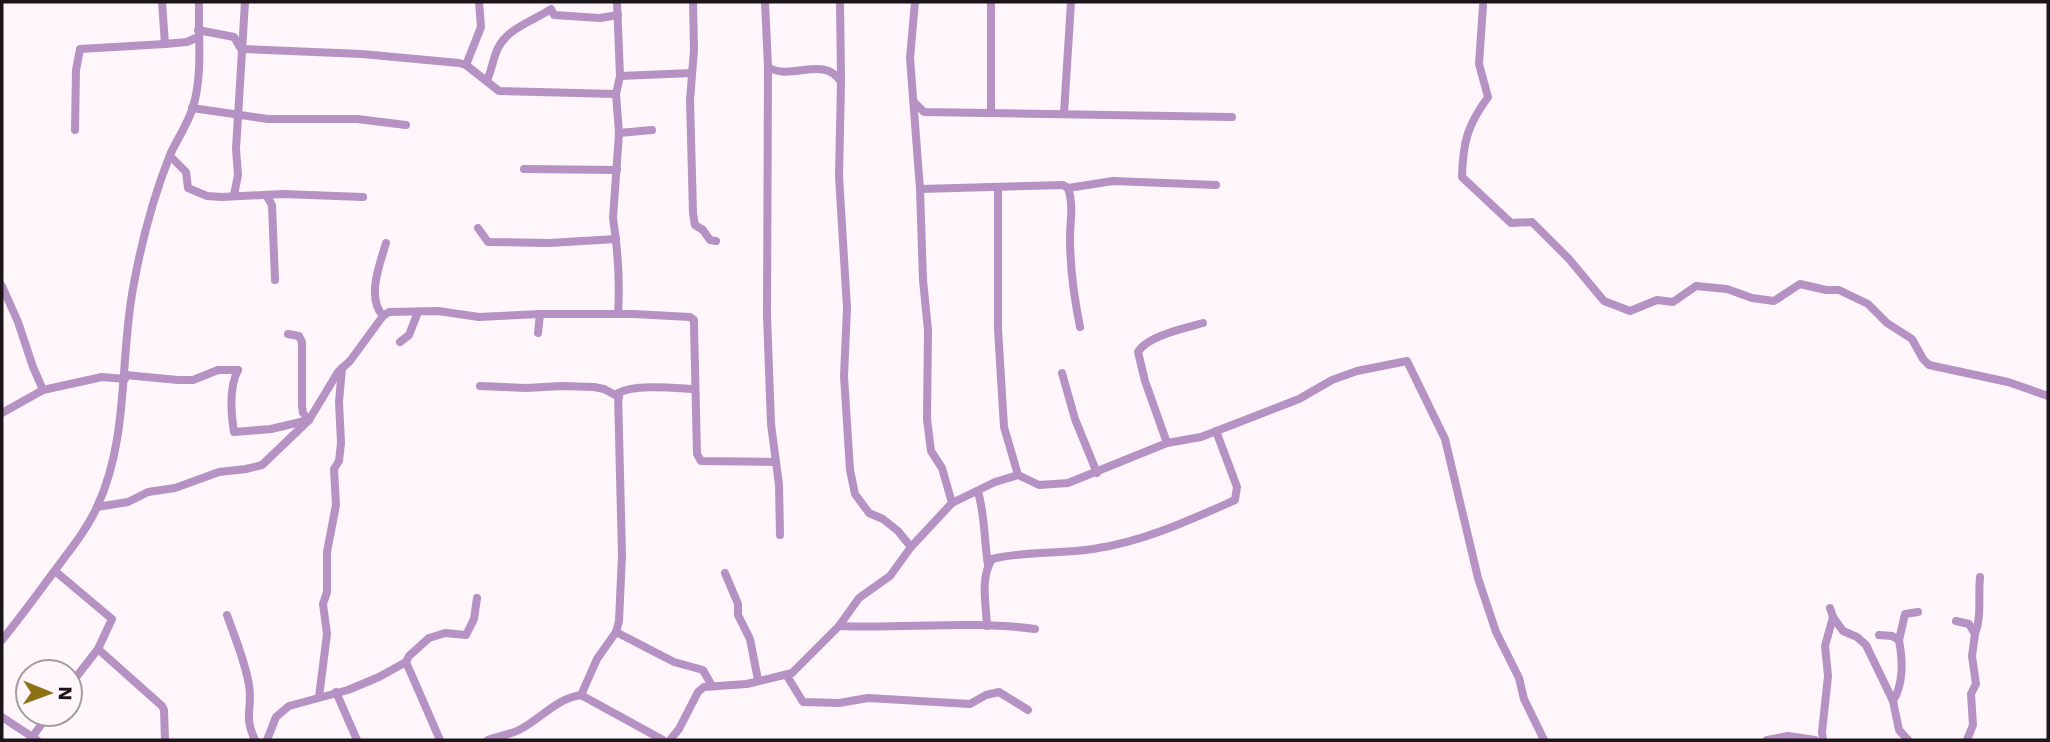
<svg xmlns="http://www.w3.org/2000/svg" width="2050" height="742" viewBox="0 0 2050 742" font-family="'Work Sans',sans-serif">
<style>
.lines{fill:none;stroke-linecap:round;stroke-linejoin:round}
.minor{stroke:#b691c3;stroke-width:8}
</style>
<rect width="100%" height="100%" fill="#fef6fb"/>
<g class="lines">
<!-- minor -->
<g class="minor">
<polyline points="162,2 165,44"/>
<path d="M 617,2 L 620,76 L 616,94 L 619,133 L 613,218 C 618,250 620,282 618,314"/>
<polyline points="693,2 694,50 690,100 693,213 695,225 703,230 710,240 716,241"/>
<path d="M 765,2 L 768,67 C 791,82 824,54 841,82 L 839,176 L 847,308 L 844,376 L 850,470 L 855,494 L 869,513 L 883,519 L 898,531 L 911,547"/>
<polyline points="840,2 841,79"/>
<polyline points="915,2 910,58 920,189"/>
<path d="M 1483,6 L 1479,64 L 1488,97 C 1467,126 1463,142 1462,177 L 1511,223 L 1532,222 L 1569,259 L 1604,301 L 1630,311 L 1657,300 L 1673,302 L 1696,286 L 1727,289 L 1752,298 L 1774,301 L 1800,284 L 1826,290 L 1839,290 L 1868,304 L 1887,323 L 1912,339 L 1923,359 L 1929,365 L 2008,382 L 2048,396"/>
<polyline points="198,30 234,37 241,49 362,54 459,63 466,65 499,91 616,94"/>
<polyline points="466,65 481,27 479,2"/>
<polyline points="768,67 767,316 771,424 779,485 780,535"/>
<polyline points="620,76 692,73"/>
<path d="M 487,80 C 492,70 493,58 498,48 C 508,28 533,21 551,9 L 554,15 L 600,18 L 618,15"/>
<polyline points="915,103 924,112 1232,117"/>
<polyline points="192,108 268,119 357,119 406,125"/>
<polyline points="991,112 991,2"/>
<polyline points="1064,113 1071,2"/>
<polyline points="75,130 76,70 80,49 165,44 187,42 198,37"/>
<polyline points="619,133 652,130"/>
<polyline points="170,156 186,172 188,188 207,196 221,197 283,194 363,197"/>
<polyline points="524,169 617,170"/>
<polyline points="998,187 998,329 1004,427 1018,475"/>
<polyline points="1068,188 1113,181 1216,185"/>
<polyline points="234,195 238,175 236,149 245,2"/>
<polyline points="266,195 272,205 275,280"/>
<polyline points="478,228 488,242 549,243 616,239"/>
<polyline points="2,286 18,322 33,367 43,390"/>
<path d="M 383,316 C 366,297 380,264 386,243"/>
<polyline points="538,333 540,314"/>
<polyline points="400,342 409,335 418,312"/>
<path d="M 238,370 C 229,387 231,413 234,432 L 271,429 L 309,420 L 303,413 L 302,406 L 302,342 L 299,336 L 288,334"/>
<polyline points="1062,373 1075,419 1097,473"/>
<polyline points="125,375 178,380 193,380 218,370 238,370"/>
<polyline points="480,386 526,388 562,386 594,387 604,389 619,397"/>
<polyline points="2,413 43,390 102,377 125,379"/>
<path d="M 1167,443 L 1145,381 L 1138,352 C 1147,336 1185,328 1203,323"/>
<path d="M 978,492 C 985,515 984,540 988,565"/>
<path d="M 952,503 L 942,468 L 931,451 L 927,419 L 928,330 L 923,280 L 920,189 L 1063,185 L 1068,188 C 1074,205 1070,220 1070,238 C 1070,268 1074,297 1080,327"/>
<polyline points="97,507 128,502 148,492 175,488 219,472 246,469 262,465 309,420 338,372 350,361 383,316 389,312 438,311 479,317 540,314 634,314 690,317 694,320 694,326 697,454 701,461 776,462"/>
<polyline points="55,571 112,619 98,649 70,685"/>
<polyline points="725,573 738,604 738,615 750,639 758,680"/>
<path d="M 227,615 C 235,638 245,661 249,685 C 253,708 243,715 255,740"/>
<polyline points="1833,617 1843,631 1857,637 1866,645 1893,701 1899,730 1908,740"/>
<polyline points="1956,621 1969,624 1975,634 1972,656 1976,684 1971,694 1973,725 1967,740"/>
<path d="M 839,626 C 904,629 970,620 1035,629"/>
<path d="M 987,626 C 986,604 980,578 992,559 C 1025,551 1059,554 1093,549 C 1143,542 1190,520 1235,500 L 1237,487 L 1216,431"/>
<polyline points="616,632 674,662 703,670 712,686"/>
<path d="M 1975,634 C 1982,616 1978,596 1980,577"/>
<path d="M 1879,635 L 1892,636 L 1899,640 C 1903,661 1904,683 1893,701"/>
<path d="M 2,640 C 20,618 36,596 53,573 C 69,551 86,531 97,507 C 130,436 119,357 134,283 C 142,240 154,195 170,155 C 177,139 188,124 193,107 C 203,74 198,36 199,2"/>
<polyline points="1899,640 1905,614 1918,612"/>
<polyline points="98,649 162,706 164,710 165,740"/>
<polyline points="406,662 440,740"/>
<polyline points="787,676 803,702 839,703 868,698 970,704 986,695 999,692 1028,710"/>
<polyline points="336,692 357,740"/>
<path d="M 581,695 L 597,659 L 616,632 L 619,621 L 622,555 L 618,393 C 636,384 674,388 694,389"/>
<polyline points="319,697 327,634 323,604 327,592 327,552 336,505 334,469 339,461 341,443 339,402 342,368"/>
<polyline points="2,717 37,740"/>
<polyline points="30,740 49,714"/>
<polyline points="267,740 276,717 289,706 348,690 379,677 406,662 409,656 429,638 445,633 466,635 474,619 477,598"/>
<path d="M 488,740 C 498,736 509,735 519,730 C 541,719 555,699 581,695 L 663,740"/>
<polyline points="670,740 679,729 698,692 704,687 747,684 792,673 839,626 859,598 890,576 911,547 952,503 995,482 1018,475 1039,485 1068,483 1167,443 1201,437 1299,399 1332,380 1357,371 1407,361 1445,439 1478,578 1496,632 1519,678 1524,699 1544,740"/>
<polyline points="1767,740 1788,736 1815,740"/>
<polyline points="1823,740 1822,732 1828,676 1825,646 1833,617 1830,608"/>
</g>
</g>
<!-- border -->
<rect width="2050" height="742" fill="none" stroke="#1b1419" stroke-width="7"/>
<!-- north arrow -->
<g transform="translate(49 693) rotate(91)"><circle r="33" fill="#fef6fb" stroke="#a39ca1" stroke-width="2"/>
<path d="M0-5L12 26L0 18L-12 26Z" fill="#8d7115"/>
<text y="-10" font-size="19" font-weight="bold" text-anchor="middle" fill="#1b1419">N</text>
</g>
</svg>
